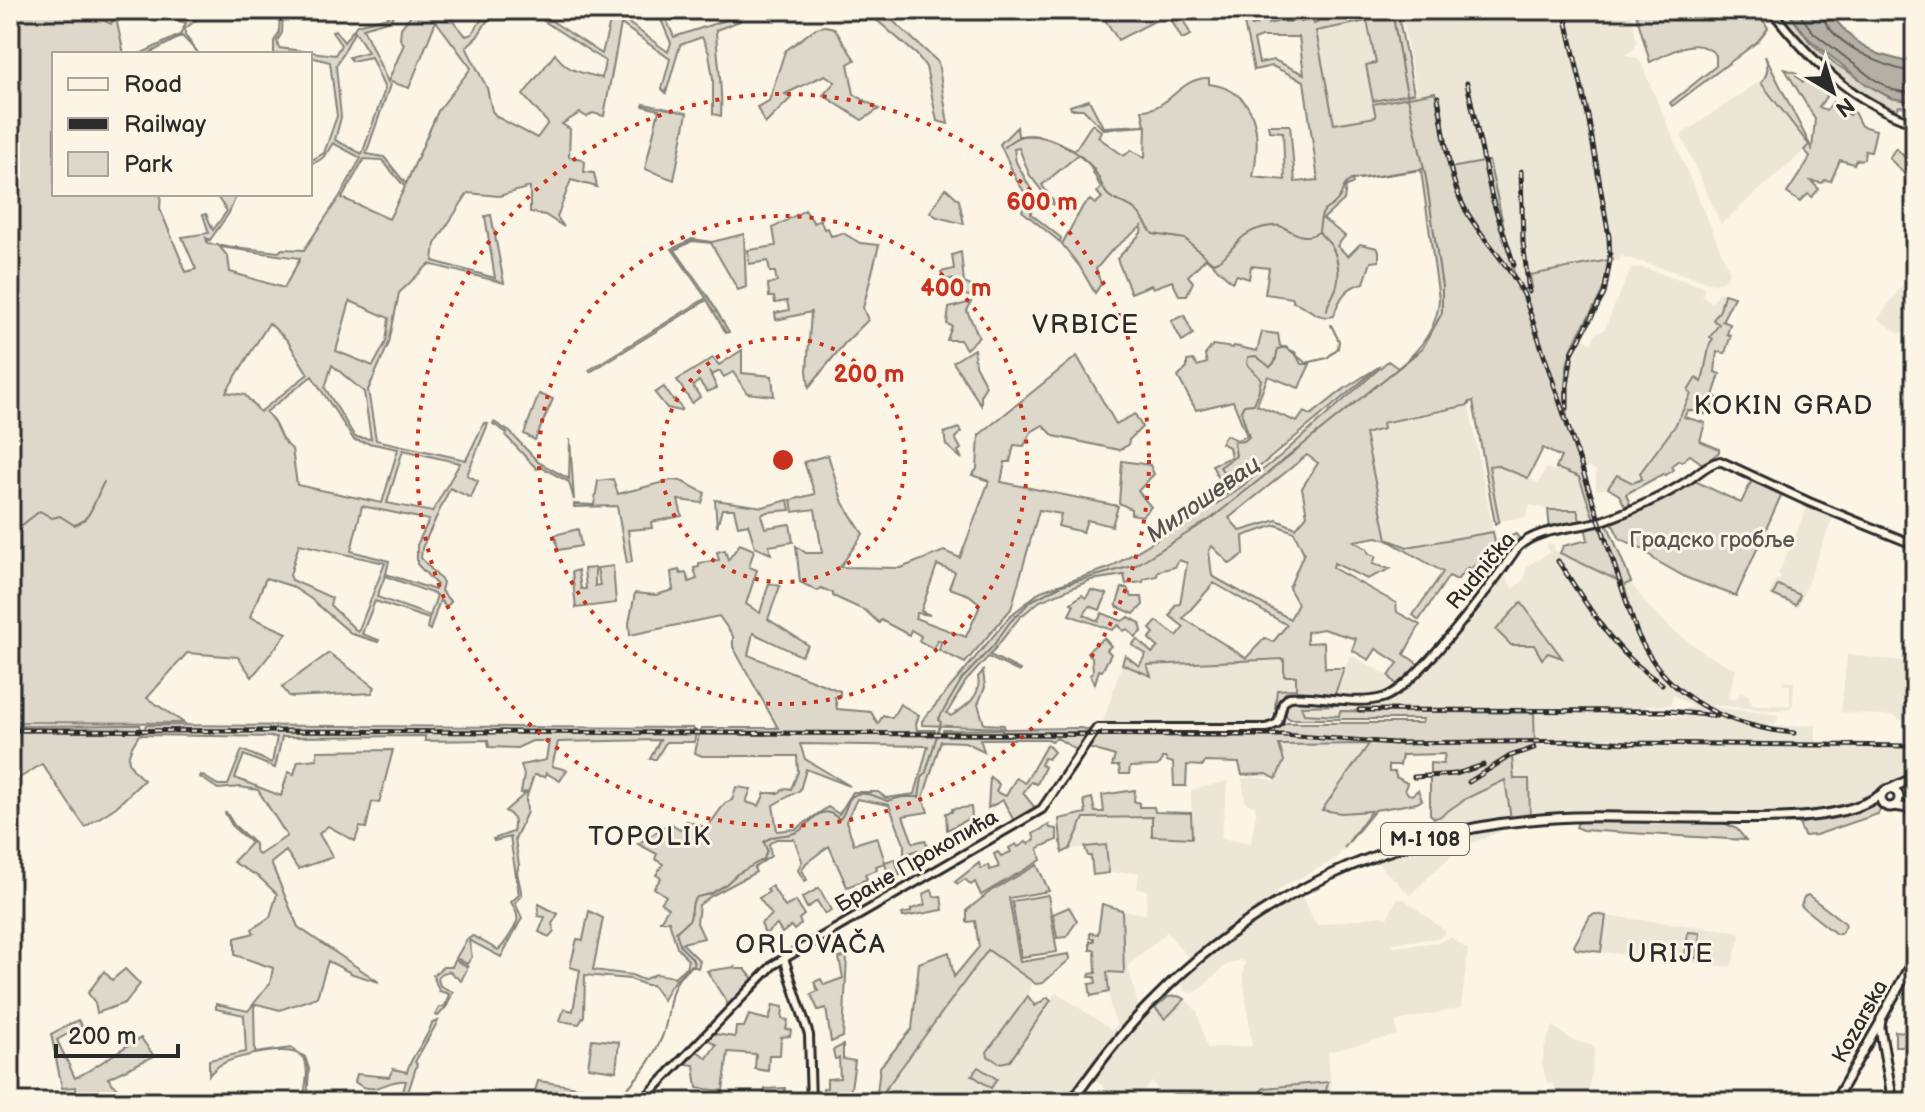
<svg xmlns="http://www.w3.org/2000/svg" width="1925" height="1112" viewBox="0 0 1925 1112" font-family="'Balsamiq Sans',sans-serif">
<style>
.built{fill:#ece6d7;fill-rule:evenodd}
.green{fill:#ded8ca;stroke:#84827a;stroke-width:2;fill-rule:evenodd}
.water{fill:#b4b0a5;stroke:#7d7b74;stroke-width:2}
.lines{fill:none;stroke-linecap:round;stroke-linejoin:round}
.shore{stroke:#62605c;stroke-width:2}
.stream{stroke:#7d7b74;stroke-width:2}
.secondary-casing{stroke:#2b2b2b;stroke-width:12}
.primary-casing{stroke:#2b2b2b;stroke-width:13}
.secondary{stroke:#fcf5e5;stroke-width:6}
.primary{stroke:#fcf5e5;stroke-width:7}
.rail-casing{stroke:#2b2b2b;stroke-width:5}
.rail{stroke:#fcf5e5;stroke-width:2;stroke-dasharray:6;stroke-linecap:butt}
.ring{fill:none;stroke:#c8321e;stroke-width:4;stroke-dasharray:4 8}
.labels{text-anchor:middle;stroke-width:6;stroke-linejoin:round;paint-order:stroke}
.shield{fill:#fcf5e5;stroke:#6a6863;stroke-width:2}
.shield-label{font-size:20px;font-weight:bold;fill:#2b2b2b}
.park-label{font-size:22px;fill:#585653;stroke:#fcf5e5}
.street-label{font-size:22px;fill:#2b2b2b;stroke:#fcf5e5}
.water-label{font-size:24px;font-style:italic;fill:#545350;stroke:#fcf5e5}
.quarter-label{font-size:26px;letter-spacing:2px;fill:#2b2b2b;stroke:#fcf5e5}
.centre{fill:#c8321e;stroke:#fcf5e5;stroke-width:4}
.ring-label{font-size:24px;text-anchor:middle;font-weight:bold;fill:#c8321e;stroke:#fcf5e5;stroke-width:6;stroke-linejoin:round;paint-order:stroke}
</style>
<rect width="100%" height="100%" fill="#fcf5e5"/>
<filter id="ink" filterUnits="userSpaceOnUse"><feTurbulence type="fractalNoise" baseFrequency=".0125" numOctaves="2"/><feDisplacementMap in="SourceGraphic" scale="16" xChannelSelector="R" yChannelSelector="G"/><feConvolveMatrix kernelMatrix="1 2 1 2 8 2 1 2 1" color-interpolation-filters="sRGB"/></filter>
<g filter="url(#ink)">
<!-- built -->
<g class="built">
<polygon points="1401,10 1630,10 1637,41 1634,49 1626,55 1637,58 1642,65 1729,270 1727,278 1716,284 1621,256 1619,261 1610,260 1531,275 1532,289 1518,291 1489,162 1450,168 1435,92 1374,104 1376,117 1334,125 1316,31 1368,21 1376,63 1366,66 1373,101 1416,92"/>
<polygon points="1760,81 1809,146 1721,224 1681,135"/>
<polygon points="1640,267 1705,287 1702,296 1712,303 1719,292 1724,294 1720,310 1714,319 1719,324 1710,343 1702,382 1695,379 1688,391 1691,394 1675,426 1640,472 1643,479 1633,483 1617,475 1608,488 1596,490 1596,471 1590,467 1582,470 1571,433 1565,399 1569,356 1578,335 1591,343 1596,333 1604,330 1631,269"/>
<polygon points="1903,284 1915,292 1915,325 1909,335 1903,331 1900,334 1878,319"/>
<polygon points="1469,405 1493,532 1406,547 1387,539 1364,433 1382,429 1382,423"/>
<polygon points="1493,464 1539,483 1546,468 1554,471 1556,468 1579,477 1594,519 1582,523 1577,510 1548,510 1530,505 1526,517 1499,521 1489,468"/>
<polygon points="1809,504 1834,514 1798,608 1769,595 1776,579 1779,580 1781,576 1778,574"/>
<path d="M 1549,543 L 1554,545 L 1554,550 L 1619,581 L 1637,637 L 1649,660 L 1652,658 L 1640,636 L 1624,584 L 1630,582 L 1648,606 L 1673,630 L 1705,654 L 1736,669 L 1728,698 L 1735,700 L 1741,692 L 1749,695 L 1752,705 L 1790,705 L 1790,685 L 1782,685 L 1784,681 L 1794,682 L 1793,704 L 1791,709 L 1779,711 L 1713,705 L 1713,707 L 1779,715 L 1776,722 L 1764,727 L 1816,725 L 1816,745 L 1915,745 L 1915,774 L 1844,805 L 1814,812 L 1570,814 L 1512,819 L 1512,827 L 1472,843 L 1452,855 L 1410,895 L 1378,864 L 1377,861 L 1439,834 L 1439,817 L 1445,811 L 1465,799 L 1512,757 L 1522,752 L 1454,711 L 1340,711 L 1339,716 L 1303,714 L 1300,706 L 1382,700 L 1400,692 L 1416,679 L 1503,572 L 1513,589 L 1524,580 L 1527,566 L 1550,552 L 1546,546 ZM 1673,695 L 1693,707 L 1686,708 L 1685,717 L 1533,711 L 1645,711 L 1646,706 L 1671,705 Z"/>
<polygon points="1350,655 1389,676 1399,688 1389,693 1368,698 1334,697"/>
<polygon points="1847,655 1912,662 1910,716 1907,720 1899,719 1895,716 1841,712"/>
<polygon points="1284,659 1297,676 1296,689 1277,690 1276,708 1279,708 1276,723 1268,723 1268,726 1110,726 1103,722 1122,664 1150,676 1146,665"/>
<polygon points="1370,744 1323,809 1341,813 1372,810 1336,859 1284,886 1277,891 1281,897 1240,923 1191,961 1167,932 1128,966 1139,1010 1119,1032 1067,1102 877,1102 988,950 1031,982 1028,996 987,1052 1011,1061 1056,992 1112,1030 1117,1025 1111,1010 1106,972 1124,972 1122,910 1146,914 1147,890 1137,889 1139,872 1109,873 1106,845 1070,849 1084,818 1153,817 1192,838 1191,790 1228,781 1221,838 1251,843 1256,813 1255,807 1245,802 1242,778 1255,777 1275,781 1279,775 1281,750 1279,745"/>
<polygon points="1301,895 1317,925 1381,916 1387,918 1397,899 1404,899 1445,931 1445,934 1438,938 1392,943 1393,947 1440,942 1451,937 1468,950 1461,1008 1396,1021 1397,1035 1328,1052 1331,1088 1323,1095 1259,1102 1171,1102 1152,1082 1139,1095 1145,1102 1119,1102 1095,1079 1131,1032 1155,1008 1165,1018 1185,999 1197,1011 1207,1048 1252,1046 1243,974 1245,962 1239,960 1226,965 1198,991 1191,993 1184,990 1181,979 1252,922"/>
<polygon points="1606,916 1736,931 1740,936 1732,965 1730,967 1601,952"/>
<polygon points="1553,1026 1572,1040 1591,1045 1595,1048 1587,1102 1554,1102 1555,1085 1547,1083 1542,1063 1545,1046"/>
</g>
<!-- green -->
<g class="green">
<path d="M 10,10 L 80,10 L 84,12 L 92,10 L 93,15 L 111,24 L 118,10 L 123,10 L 117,23 L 124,54 L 54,54 L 54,194 L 161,194 L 160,209 L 186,272 L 196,269 L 182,237 L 209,233 L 203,215 L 206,214 L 213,230 L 227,211 L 215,194 L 237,194 L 229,213 L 210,240 L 206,238 L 208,244 L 279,252 L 282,249 L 304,250 L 340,196 L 361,158 L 333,143 C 326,154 323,161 310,164 L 310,161 L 324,153 L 337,116 L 330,62 L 310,57 L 310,54 L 274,54 L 274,41 L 279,33 L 280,10 L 303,10 L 303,12 L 283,12 L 282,33 L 277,41 L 279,48 L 335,55 L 341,45 L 332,32 L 335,30 L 344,42 L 357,25 L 388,17 L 387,10 L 395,10 L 391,20 L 363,28 L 388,82 L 404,44 L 400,39 L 401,28 L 415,10 L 444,10 L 466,36 L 472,34 L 488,10 L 494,10 L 477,37 L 466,47 L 487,88 L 492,111 L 497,117 L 537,138 L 548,123 L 523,95 L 555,54 C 569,73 581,72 602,78 L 605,61 L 527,10 L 535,10 L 602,54 L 613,10 L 619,10 L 619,16 L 668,52 L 671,43 L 657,10 L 662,10 L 674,37 L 732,18 L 730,10 L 735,10 L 740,21 L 716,30 C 717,59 723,87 721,116 L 713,114 L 713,79 L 709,53 L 702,37 L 680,45 L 666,93 L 662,89 L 670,59 L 621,24 L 604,116 L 593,113 L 587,117 L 580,113 L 562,124 L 570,129 L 569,157 L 582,159 L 585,163 L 584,172 L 594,173 L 597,187 L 571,180 L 557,217 L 564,227 L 545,215 L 530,212 L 530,187 L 499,196 L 468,193 L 435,244 L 433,261 L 495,278 L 485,216 L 491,215 L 504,283 L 429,264 L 399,293 L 389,343 L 368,390 L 376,440 L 466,460 L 484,423 L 488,424 L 467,475 L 478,481 L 471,498 L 450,488 L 422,548 L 421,558 L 443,582 L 441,591 L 451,602 L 446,607 L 440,600 L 430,630 L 427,628 L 429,619 L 375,601 L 362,634 L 379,640 L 378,642 L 352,634 L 311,599 L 291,586 L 266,578 L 250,617 L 287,633 L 252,677 L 238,657 L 187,653 L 147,698 L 184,723 L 10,722 ZM 436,21 L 471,68 L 438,111 L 406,184 L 384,157 L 366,154 L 391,82 L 409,88 ZM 355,31 L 368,52 L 349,57 L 352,61 L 371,57 L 385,89 L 362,154 L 335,140 L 341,117 L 336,66 ZM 364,159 L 382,160 L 405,187 L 389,219 L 342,198 ZM 220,247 L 300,258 L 300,259 L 284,288 L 230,272 L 228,257 ZM 350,301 L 389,318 L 386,342 L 373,366 L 336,351 ZM 269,323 L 287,340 L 308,374 L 260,412 L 245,395 L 226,392 ZM 332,365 L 364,392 L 371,439 L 355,437 L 325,388 ZM 312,376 L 354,440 L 398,449 L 382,503 L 297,485 L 292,449 C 275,436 281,427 266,412 ZM 403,450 L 460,463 L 432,512 L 387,503 ZM 362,506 L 429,520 L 417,545 L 417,564 L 437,585 L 435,590 L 386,574 L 389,561 L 351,551 ZM 299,544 L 385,563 L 358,632 L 330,605 L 332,598 L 292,580 L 290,575 ZM 385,576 L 437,595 L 430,616 L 377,597 Z"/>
<polygon points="139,10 149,10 188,20 208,10 185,29 185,35 199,54 182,36 148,54 140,54 180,35 186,23"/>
<polygon points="865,10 881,10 938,62 948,124 937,121 926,67 917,55"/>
<polygon points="1099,10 1178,10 1191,35 1182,39 1168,14 1118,40"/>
<path d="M 1308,10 L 1315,10 L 1314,24 L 1317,23 L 1318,10 L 1323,13 L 1397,10 L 1414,93 L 1373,101 L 1366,65 L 1376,63 L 1367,21 L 1316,31 L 1334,124 L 1376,117 L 1373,104 L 1435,92 L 1450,168 L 1489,161 L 1518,290 L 1532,288 L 1530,275 L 1609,260 C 1608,293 1590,311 1576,339 C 1548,395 1579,464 1599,518 L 1594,519 L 1579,477 L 1556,468 L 1561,457 L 1543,448 L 1528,478 L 1496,465 L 1489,466 L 1499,521 L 1495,524 L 1473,401 L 1469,402 L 1469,405 L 1382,423 L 1383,429 L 1365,434 L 1387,539 L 1407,547 L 1493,532 L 1500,568 L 1498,571 L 1487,564 L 1481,569 L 1475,565 L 1471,569 L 1468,567 L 1457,580 L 1449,576 L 1419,620 L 1413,615 L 1443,572 L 1387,540 L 1377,537 L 1354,541 L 1367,549 L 1369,554 L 1376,556 L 1373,564 L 1390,569 L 1367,579 L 1334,563 L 1333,568 L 1396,603 L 1397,612 L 1420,625 L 1404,654 L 1421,666 L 1399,688 L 1389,676 L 1398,663 L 1376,649 L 1369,660 L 1352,650 L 1356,639 L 1323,629 L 1307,632 L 1307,643 L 1324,642 L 1325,668 L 1344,668 L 1334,697 L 1286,697 L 1279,708 L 1275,708 L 1277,690 L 1296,689 L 1296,676 L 1284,676 L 1284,659 L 1147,665 L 1151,676 L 1122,664 L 1125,655 L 1139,666 L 1146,654 L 1132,645 L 1137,639 L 1152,653 L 1158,647 L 1149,639 L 1154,633 L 1150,629 L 1157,621 L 1177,636 L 1184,627 L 1170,616 L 1175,605 L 1180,604 L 1187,563 L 1179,560 L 1175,567 L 1158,571 L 1157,576 L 1144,579 L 1143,582 L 1126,584 L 1124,575 L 1091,580 L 1040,601 L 1020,617 L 990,655 L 1020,670 L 1019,672 L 988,657 L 966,681 L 947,713 L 951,716 C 966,707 982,696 978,677 L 983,671 L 985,687 L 978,704 L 984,724 L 1004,725 L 1004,728 L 922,725 L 922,721 L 1010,616 L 1041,591 L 1109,568 L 1231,495 L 1279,457 L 1388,361 L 1398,368 C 1419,351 1438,327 1439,299 L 1421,170 L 1352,180 L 1353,183 L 1346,187 L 1344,200 L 1323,219 L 1345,236 L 1337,246 L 1348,256 L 1360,244 L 1377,248 L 1379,251 L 1379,261 L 1371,262 L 1364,283 C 1346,286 1338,300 1334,316 C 1315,320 1309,306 1293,302 L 1293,298 L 1265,294 L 1269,268 L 1251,266 L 1249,279 L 1237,275 L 1232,282 L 1206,258 L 1188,276 L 1193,282 L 1187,295 L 1179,295 L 1172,281 L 1153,288 L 1151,285 L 1131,293 L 1117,259 L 1141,233 L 1142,226 L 1112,250 L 1096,269 L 1101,284 L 1095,293 L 1080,267 L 1062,244 L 1083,206 L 1090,200 L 1095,204 L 1102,198 L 1097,192 L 1101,188 L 1089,164 L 1078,155 L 1042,185 L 1056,205 L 1052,204 L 1029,174 L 1019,148 L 1014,149 L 1016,162 L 1033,193 L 1031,214 L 1061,238 L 1060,242 L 1022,211 L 1028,197 L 1017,181 L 1000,144 L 1017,127 L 1018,136 C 1041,133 1055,141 1075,150 L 1092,124 L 1101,131 L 1098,137 L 1124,156 L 1131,150 L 1145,158 L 1146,126 L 1103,129 L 1083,109 L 1071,109 L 1070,106 L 1089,100 L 1103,127 L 1145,125 L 1142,110 C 1170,110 1179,77 1209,78 L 1209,84 C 1260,91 1261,137 1253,177 L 1285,180 L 1283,132 L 1269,131 L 1268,125 L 1290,125 L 1295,182 L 1318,180 L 1304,81 L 1272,66 L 1254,70 L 1244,23 L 1250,22 L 1252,26 L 1257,25 L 1256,21 L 1267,20 L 1268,24 L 1277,22 L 1277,17 L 1284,17 L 1285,22 L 1294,21 L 1294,16 L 1299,15 L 1301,22 L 1306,21 ZM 1261,37 L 1299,37 L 1304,74 L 1274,60 L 1259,63 L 1254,40 ZM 1307,455 L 1318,463 L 1302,488 L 1307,515 L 1296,528 L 1277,520 L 1240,531 L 1229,518 ZM 1276,525 L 1294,532 L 1304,553 L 1289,588 L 1298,604 L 1290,619 L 1212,576 L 1209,551 L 1212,546 L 1230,564 L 1244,554 L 1243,536 ZM 1214,583 L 1287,625 L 1273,642 L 1265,638 L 1246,658 L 1183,618 Z"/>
<path d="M 1635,10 L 1746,10 L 1752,17 L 1758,12 L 1768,28 L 1757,42 L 1672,106 L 1670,103 L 1716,66 L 1716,55 C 1696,34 1672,52 1650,62 Z"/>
<polygon points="1782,10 1786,10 1810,42 1837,65 1891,98 1915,102 1915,108 1899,106 1897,110 1867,99 1822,64 1809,53 1779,17"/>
<polygon points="825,26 834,28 855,60 848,64 854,94 879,109 862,120 823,95 835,82 825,75 785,94 791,98 765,124 757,107 769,101 785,51 816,28"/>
<path d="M 1765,56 L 1812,149 L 1815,119 L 1785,69 L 1797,73 L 1796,75 L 1803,82 L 1807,78 L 1829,92 L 1819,107 L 1826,111 L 1833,102 L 1849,115 L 1853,110 L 1861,126 L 1876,130 L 1871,152 L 1865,151 L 1864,159 L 1856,160 L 1854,164 L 1840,160 L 1831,181 L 1825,180 L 1822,183 L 1811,181 L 1819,189 L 1812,197 L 1808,194 L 1800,202 L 1787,193 L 1808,161 L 1810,156 L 1804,150 L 1809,145 L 1761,83 C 1768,74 1769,67 1765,56 Z"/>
<polygon points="644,104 687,113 674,180 645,169 659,110 643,106"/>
<polygon points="1896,148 1915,168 1915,185 1889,158"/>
<polygon points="946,188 959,200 964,224 937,217 930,212"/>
<polygon points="805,210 814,223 820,219 824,229 828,228 831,236 843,233 860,243 879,245 863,308 868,320 844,344 809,387 807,371 811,312 776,320 775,313 789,310 787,301 775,303 774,297 769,297 768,284 777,282 775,272 770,272 768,261 749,264 748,250 776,246 773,228"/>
<polygon points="744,234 746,287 738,290 711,243 692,241 675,250 709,298 729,332 726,333 707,300 590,372 589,370 706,298 672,249 692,239 712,242"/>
<polygon points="961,252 964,283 980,290 974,297 959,294 957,283 952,279 944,279 941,272 954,269 952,255"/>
<polygon points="1724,294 1734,297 1722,321 1730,324 1727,334 1731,335 1725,353 1717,352 1715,372 1720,374 1713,396 1718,398 1716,407 1708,405 1705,414 1688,410 1684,417 1705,423 1700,441 1719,449 1719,452 1704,465 1690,455 1681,462 1679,460 1671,466 1673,470 1665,475 1663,474 1626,494 1630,504 1625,506 1619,495 1608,488 1617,475 1633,483 1642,479 1640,473 1675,426 1691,394 1688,391 1696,378 1702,382 1710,343 1713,339 1710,337 1719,324 1713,320 1720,310"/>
<polygon points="971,302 967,311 979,337 966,349 960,340 947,340 952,326 947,324 949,308"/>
<polygon points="1184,315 1193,334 1182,341 1171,321"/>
<polygon points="1262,332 1278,334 1280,346 1295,352 1301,364 1310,364 1299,388 1268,376 1257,405 1297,422 1304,412 1311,415 1344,389 1380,366 1226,495 1212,465 1231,457 1229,447 1221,443 1226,435 1237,440 1247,436 1233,401 1196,410 1178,377 1187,368 1187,361 1193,360 1197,366 1207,363 1205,355 1213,345 1233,348 1234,346 1257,351"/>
<polygon points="974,349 975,365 986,386 981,394 981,405 953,362"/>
<polygon points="742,350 742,373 772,376 774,396 747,393 733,372 724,377 720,371 712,375 709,371 717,388 707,392 699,381 693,386 700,397 692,403 677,380 713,358 719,365"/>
<path d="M 1077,356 L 1116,424 L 1135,414 L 1142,427 L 1129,440 L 1128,445 L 1119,450 L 1054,436 L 1043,425 L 1031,432 L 1024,446 L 1014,445 L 1010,462 L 1005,462 L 1001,482 L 1118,506 L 1112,526 L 1087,520 L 1083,532 L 1058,526 L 1061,514 L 1039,510 L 1011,609 L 965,663 L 939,650 L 941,642 L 938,640 L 934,649 L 919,641 L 921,636 L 911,630 L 909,635 L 881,620 L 879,623 L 866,611 L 833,596 L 833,593 L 821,588 L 818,591 L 800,582 L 796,546 L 806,553 L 822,553 L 815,509 L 793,512 L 791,500 L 815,494 L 804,462 L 828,455 L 843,503 L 863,534 L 840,567 L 901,568 L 944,551 L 960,558 L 989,481 L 972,475 L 977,469 L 979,435 ZM 937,565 L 955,572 L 949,588 L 969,595 L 978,602 L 979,608 L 966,637 L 915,618 L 917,613 L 930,615 L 921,611 Z"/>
<polygon points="664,387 673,400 675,399 682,409 680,411 667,408 655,393"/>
<polygon points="539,394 553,399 535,440 524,434"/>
<polygon points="494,422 510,432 538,462 569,479 570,439 574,500 569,482 541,467 537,469 506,436 507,433 493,424"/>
<polygon points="959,428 961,432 955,438 961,449 958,451 962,459 946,445 944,433"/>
<polygon points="1122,461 1150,465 1154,474 1138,491 1151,507 1142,516 1131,514 1131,509 1119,503"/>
<polygon points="1753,478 1783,491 1736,596 1687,578 1655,560 1644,549 1620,539 1611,521 1656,502 1695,481 1741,503"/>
<polygon points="613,479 618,494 672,480 681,481 705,493 702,503 678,500 682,516 651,522 652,528 628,530 632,562 627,563 617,506 574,507 574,504 594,505 598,481"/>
<polygon points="715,500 763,507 788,500 790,510 767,512 761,515 765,528 790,524 793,542 769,546 771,554 755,547 748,524 738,526 734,509 722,509 717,527"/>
<polygon points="1548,510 1577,510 1581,523 1550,530"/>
<polygon points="1603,521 1609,528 1631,582 1624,585 1632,612 1629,614 1619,581 1560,553 1563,546 1588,540 1585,527"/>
<polygon points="578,529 581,546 558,550 555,535"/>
<polygon points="1516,534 1521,541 1508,558 1503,557 1499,541"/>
<polygon points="740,544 754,550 749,567 757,570 746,604 760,613 769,583 780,586 768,619 808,645 801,656 753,633 748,655 840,691 840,696 835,697 837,709 871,712 878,724 883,715 892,718 900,704 919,715 916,724 917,730 935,730 934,733 700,732 701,728 778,728 733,647 733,636 719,616 630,635 629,623 635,593 656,595 673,590 671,572 679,570 681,574 686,573 689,582 697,579 694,568 699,567 699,563 719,560 717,552 725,550 728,560"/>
<polygon points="613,566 616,603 576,608 572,572 578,570 581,589 586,589 584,569 595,568 595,586 600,585 597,568"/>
<polygon points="1778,585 1800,595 1796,605 1773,595"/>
<polygon points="1122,588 1127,588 1132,597 1142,597 1143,605 1134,614 1116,606"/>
<polygon points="1091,590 1107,594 1100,610 1089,606 1084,615 1098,621 1102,613 1122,621 1129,617 1140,623 1142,631 1135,637 1128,629 1123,631 1119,625 1112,630 1069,615 1074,605 1071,603 1082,595 1086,598"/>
<polygon points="1521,602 1562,658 1548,653 1542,659 1534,645 1511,645 1496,630"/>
<polygon points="1104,638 1111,646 1107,650 1111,654 1102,671 1099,670 1095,683 1090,675 1093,672 1092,657 1087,652"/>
<polygon points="329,653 375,687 372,693 290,697 282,687"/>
<polygon points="1296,700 1346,701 1339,705 1301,706 1304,714 1339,716 1340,711 1534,713 1535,749 1512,757 1514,779 1529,779 1530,816 1511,819 1505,780 1465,799 1439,817 1434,818 1430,814 1430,763 1443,764 1445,754 1402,755 1400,765 1389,765 1389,772 1395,772 1396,777 1407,783 1405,789 1408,794 1412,795 1418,790 1422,800 1417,803 1375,810 1344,848 1371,811 1341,813 1322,810 1369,744 1279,745 1284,761 1276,779 1267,774 1242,775 1239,763 1205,762 1203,766 1187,765 1186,786 1174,786 1173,763 1167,761 1166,758 1162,758 1161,763 1157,766 1130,767 1129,774 1120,774 1119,766 1112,766 1115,756 1085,747 1094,733 1100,730 1262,731 1275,729 1287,723 1422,723 1423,719 1290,719 1286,716 1285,708 1290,702"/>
<polygon points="136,725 140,725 141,729 10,728 10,726"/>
<polygon points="146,725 693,728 696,732 144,729"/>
<polygon points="1080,728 1090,730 1089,732 943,732 943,730"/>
<path d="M 10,731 L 141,732 C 128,753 120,761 144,780 L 116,807 L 85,827 L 42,764 L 10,784 Z"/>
<path d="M 143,732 L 696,734 L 694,742 L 666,742 L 656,759 L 650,759 L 660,740 L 558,742 L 552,766 L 567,770 L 560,781 L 546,773 L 545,777 L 534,775 L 526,799 L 527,812 L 515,839 L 519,865 L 517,872 L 522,896 L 515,903 L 522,918 L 501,957 L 469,940 L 472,957 L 467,964 L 456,958 L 467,939 L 473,936 L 498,950 C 503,947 516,927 517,921 C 519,915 514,907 511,902 L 519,895 L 510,837 L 494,841 L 493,839 L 513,832 C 515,822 515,816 505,811 L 527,792 L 521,793 L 524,775 L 521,765 L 546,760 L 549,741 L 532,741 L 517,748 L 489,747 L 488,740 L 425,741 L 425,736 L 282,737 L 275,768 L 244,755 L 235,778 L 281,796 L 288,772 L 294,774 L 298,761 L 317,759 L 317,751 L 393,750 L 379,803 L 372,802 L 366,828 L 360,827 L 355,841 L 328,826 L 319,834 L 333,857 L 298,869 L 286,851 L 271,863 L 298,927 L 379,982 L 353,974 L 328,961 L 317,997 L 280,1010 L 257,1004 L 254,1006 L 255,1053 L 291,1048 L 305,1057 L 309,1069 L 307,1102 L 303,1102 C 304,1089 311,1070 303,1058 C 294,1043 238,1056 224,1063 C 218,1065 214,1070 209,1075 L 209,1060 L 246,1052 L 244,1015 L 216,1009 L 216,1004 L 248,1011 L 270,983 L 273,968 L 235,955 L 235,938 L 254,933 L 252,929 L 270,917 L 277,894 L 259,877 L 233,862 L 251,843 L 233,827 L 225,813 L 226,812 L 234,825 L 255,844 L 255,850 L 259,855 L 287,836 L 258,790 L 240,787 L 218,789 L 200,777 L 201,775 L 218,785 L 228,785 L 242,750 L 272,763 L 277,737 L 142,735 Z"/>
<path d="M 699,734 L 1088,736 L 1078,751 L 1057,738 L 1052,741 L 1048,739 L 980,739 L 984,751 L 965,742 L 941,741 L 923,798 L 928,812 L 903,816 L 913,843 L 925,840 L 928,848 L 921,854 L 917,850 L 904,855 L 904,844 L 889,805 L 857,799 L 846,821 L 854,844 L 877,837 L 885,862 L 895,859 L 900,875 L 894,877 L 893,873 L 888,874 L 885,863 L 876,866 L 877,870 L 865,874 L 867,879 L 847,887 L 829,846 L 806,863 L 802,870 L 807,880 L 804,881 L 798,870 L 802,861 L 794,839 L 776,839 L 769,844 L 771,856 L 754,868 L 756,872 L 711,896 L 699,905 L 697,923 L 704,938 L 682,943 L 700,961 L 698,968 L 691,965 C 678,975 669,985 663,1000 L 652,985 L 646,985 L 630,979 L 585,975 L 584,1016 L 579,1024 L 560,1021 L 564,1009 L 573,1011 L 580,970 L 570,967 L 577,939 L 583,940 L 589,911 L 603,918 L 593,970 L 632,975 L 643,980 L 656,974 L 674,977 L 686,967 L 688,960 L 677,947 L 669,921 L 660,921 L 668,908 L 661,903 L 666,896 L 654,888 L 661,878 L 656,875 L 663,864 L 655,859 L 657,854 L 638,844 L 670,823 L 680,829 L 687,821 L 707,828 L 725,803 L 732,800 L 736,787 L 751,789 L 746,802 L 759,806 L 765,793 L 778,793 L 786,788 L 791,789 L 798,772 L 797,756 L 702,756 L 695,753 ZM 800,744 L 928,746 L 915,794 L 886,798 L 878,792 L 853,792 L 839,814 L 828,807 L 796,829 L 777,831 L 773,805 L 800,790 L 806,769 L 850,786 L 805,759 Z"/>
<polygon points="1047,744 1054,752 1048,759 1044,758 1041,765 1045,767 1037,784 1031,782 1023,793 1036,809 1014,821 1003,800 988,808 990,777 999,784 996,792 1006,796 1016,778 1025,783"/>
<polygon points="1135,790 1134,801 1139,803 1139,807 1154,807 1155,812 1191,813 1192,838 1152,836 1152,817 1084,818 1070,849 1062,853 1059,819 1086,813 1084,800 1092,798 1095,812 1104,812 1102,795"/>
<polygon points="1873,804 1881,808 1878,814 1816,835 1804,836 1799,824"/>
<polygon points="971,807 972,817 947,830 946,813 952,812 952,809"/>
<polygon points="1579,821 1724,823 1737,829 1746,840 1582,830 1576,827"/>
<polygon points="1049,825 1050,828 1057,829 1057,840 1038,848 1041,860 981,895 975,882 971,885 965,879 958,884 955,882 979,863 981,869 988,865 990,870 999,867 994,854 998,852 1001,856 1011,852 1009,848 1016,844 1018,847 1026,842 1028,844 1035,840 1033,834"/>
<polygon points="1106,845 1109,873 1093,875 1091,856 1088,856 1085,847"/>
<polygon points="1037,865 1049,891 1009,898 1020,962 1069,954 1070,959 1043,983 1036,984 988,950 876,1102 880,1067 912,1029 919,963 949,952 954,977 979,947 975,921 967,922 967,910 991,891"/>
<polygon points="772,886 785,907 796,901 804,915 799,919 801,924 794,930 791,926 782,933 777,925 765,934 761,923 772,915 759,898 769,892 767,889"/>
<polygon points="819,888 831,910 825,914 817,901 807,908 802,898"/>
<polygon points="932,890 934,897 941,896 943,910 903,917 902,914 911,912 911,909 925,905 923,894"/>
<polygon points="1048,895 1057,952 1021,957 1012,901"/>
<polygon points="1808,895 1845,923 1846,926 1840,934 1836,934 1801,906 1804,897"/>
<polygon points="539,904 558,914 552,924 554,931 549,937 539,932 545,917 538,916"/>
<polygon points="1102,904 1122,910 1124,973 1107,972 1109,992 1091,996 1089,984 1096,983 1095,977 1089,977 1090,974 1096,973 1095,950 1090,950 1090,941 1094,941 1094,938 1090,938 1090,933 1098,934"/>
<polygon points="1069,907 1077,921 1066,937 1057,938 1053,914"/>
<polygon points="1595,914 1606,916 1601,952 1576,949 1574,946 1590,916"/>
<polygon points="1688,932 1700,933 1697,958 1685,956"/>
<polygon points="847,956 843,1037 831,1042 826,1008 818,1010 811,994 818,991 814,982 821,979 824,985 843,978 839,958"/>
<polygon points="455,960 468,967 461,981 449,971 440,974 438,979 440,986 453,992 447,1006 438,1016 435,1015 439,1008 445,1006 449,994 439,991 433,975 443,967 452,967"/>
<polygon points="735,967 736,969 745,969 754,980 729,1006 707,971"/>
<polygon points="125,969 140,984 125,1003 97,1013 95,1003 88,993 104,971 112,980"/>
<polygon points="1028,996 1035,1006 1048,997 1051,1000 1010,1061 999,1063 988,1056 987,1052"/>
<polygon points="1178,996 1185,999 1165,1019 1155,1008 1168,997"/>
<polygon points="773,1005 783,1007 782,1019 788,1020 786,1029 791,1030 790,1036 781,1037 780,1055 769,1055 768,1071 755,1069 756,1054 728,1052 723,1091 697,1088 694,1065 681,1063 694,1049 707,1058 716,1045 705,1037 709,1033 735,1037 736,1027 744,1027 749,1015 769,1020"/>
<path d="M 78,1020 L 82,1026 L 57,1040 L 75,1078 C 98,1067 117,1050 141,1038 L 154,1056 L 108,1078 L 128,1102 L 77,1102 L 76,1087 L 62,1088 L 51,1034 Z"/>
<path d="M 438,1021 L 415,1062 L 417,1064 L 405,1102 L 400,1102 L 406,1081 C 387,1078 375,1098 355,1082 L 357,1074 L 389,1077 L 393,1069 L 407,1072 C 411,1054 427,1041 432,1023 Z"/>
<polygon points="1895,1031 1915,1033 1915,1046 1895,1046"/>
<polygon points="592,1039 619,1042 616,1071 588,1067"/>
<polygon points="843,1045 843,1059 855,1061 849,1102 831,1102 831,1098 822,1097 823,1088 827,1088 827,1079 840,1078 839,1058 835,1059 833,1050"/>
<polygon points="978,1067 997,1079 991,1088 972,1075"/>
<polygon points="538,1081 585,1088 583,1102 573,1099 572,1102 556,1102 558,1096 535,1091"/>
<polygon points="1328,1082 1326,1091 1318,1094 1267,1099 1260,1092 1264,1088"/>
<polygon points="785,1088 783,1102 762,1102 765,1089"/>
</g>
<!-- water -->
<polygon class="water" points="1787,10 1826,10 1854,40 1878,54 1915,64 1915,102 1891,98 1867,85 1809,39"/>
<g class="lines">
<!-- shore -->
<g class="shore">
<polyline points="1796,10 1814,33 1872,78 1893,90 1915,94"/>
<path d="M 1821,10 C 1825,41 1887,70 1915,72"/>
</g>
<!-- stream -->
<g class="stream">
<path d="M 1005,147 C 1027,120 1074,146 1092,167 C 1099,175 1101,186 1107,194 C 1115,203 1126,202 1134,209 C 1143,215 1146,226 1153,234 L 1185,239 L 1213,263 C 1227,259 1234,242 1247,234 C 1253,230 1264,227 1271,226 C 1288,222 1297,245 1319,232"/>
<path d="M 1327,311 C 1327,302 1331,301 1334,293 C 1341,280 1339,260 1332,247 C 1329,241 1323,238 1319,232 C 1322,200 1326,216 1339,198 C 1344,190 1342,186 1351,180 L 1423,169"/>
<polyline points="1235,488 1220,467 1236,456 1234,442 1244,441 1249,437 1241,411 1244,405 1254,404 1258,394 1261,379 1247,364 1248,357 1256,356 1270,367 1275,362 1278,349 1286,347 1306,363 1327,358 1338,348 1339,341 1331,325"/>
<path d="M 10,526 L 22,525 L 40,511 L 52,518 L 60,516 L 74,525 C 92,521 95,497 104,482"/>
<path d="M 614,1102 C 633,1084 652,1061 662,1037 C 670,1018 667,993 680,977 C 684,972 690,968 694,964 L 692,958 L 681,947 L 676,932 L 690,919 L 693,902 L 697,897 L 710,894 L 725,885 L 737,874 L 764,859 L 767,850 L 764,842 C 775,833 783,837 795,833 C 807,829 811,816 822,813 C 830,810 834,816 840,819 C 845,813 846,806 849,800 C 857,787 878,797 887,801 L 902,797 L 919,797 L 922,778 L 926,772 L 941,722 L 938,720 L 962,679 L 993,646 L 1010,622 L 1031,601 L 1062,585 L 1136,565 L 1212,518 L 1422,349 L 1442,313 L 1442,287 L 1426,178 L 1403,75 L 1392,10"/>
</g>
<defs>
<g id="secondary">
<path d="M 1771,10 C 1810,60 1853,103 1915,123"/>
<polyline points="784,958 809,1035 811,1102"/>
<path d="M 638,1102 L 650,1093 L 773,965 L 1042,809 L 1097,728 L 1267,728 L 1278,723 L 1283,703 L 1289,697 C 1319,694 1352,706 1382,698 C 1413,691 1496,579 1517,548 C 1537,527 1578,529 1605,520 C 1632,510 1659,499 1684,483 C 1696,476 1706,464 1720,461 L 1809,502 L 1915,545"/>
<polyline points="1834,1102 1880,1022"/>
</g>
<g id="primary">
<polyline points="1892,788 1915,777"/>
<circle cx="1890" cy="798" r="9"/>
<polyline points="1894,806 1915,809"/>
<path d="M 1071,1102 C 1097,1066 1123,1030 1155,999 C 1252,898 1392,833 1530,820 C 1587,814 1643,818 1700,818 C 1751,818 1841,825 1883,793"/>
<polyline points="1893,1102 1880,1028 1881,1019 1915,957"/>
</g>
</defs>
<!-- secondary casing -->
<use href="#secondary" class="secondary-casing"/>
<!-- primary casing -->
<use href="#primary" class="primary-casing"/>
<!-- secondary -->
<use href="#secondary" class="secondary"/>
<!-- primary -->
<use href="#primary" class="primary"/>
<defs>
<g id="rail">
<polyline points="1564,10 1588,116 1609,237 1610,260 1604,294 1572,353 1567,386 1567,408"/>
<polyline points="1467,83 1492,198 1514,265"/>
<path d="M 1438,97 C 1445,134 1447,174 1464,207 C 1481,239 1508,262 1524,295 L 1637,633 C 1666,698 1726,726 1794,733"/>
<polyline points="1521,171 1523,242 1529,292"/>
<path d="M 1558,561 C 1590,608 1613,653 1662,684"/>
<polyline points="1359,710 1669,711 1717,716"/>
<polyline points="10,730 1222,735 1283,735 1394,743 1592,741 1630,743 1915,746"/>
<polyline points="1414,777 1456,774 1483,765"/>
<polyline points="1469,782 1510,756 1534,748"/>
</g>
</defs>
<!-- rail casing -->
<use href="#rail" class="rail-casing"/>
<!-- rail -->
<use href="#rail" class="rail"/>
</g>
</g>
<!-- distance rings -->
<g class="ring">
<circle cx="783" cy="460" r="122"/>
<circle cx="783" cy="460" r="244"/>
<circle cx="783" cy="460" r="366"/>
</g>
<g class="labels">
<!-- shield labels -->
<rect class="shield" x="1381" y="823" width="88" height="32" rx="6"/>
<g class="shield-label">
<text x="1425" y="846">M-I 108</text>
</g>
<!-- park labels -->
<g class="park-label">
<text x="1712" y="547">Градско гробље</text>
</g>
<!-- street labels -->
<g class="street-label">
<text transform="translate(1480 570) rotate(-50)" y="8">Rudnička</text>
<text transform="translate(916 860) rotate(-30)" y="8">Бране Прокопића</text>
<text transform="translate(1859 1021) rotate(-61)" y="8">Kozarska</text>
</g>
<!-- water labels -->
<g class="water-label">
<text transform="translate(1203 499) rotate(-35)" y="8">Милошевац</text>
</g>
<!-- quarter labels -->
<g class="quarter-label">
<text x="1086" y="333">VRBICE</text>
<text x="1784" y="414">KOKIN GRAD</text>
<text x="650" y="845">TOPOLIK</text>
<text x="811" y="953">ORLOVAČA</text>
<text x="1671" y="962">URIJE</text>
</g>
</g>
<circle cx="783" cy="460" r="12" class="centre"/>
<g class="ring-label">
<text x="1042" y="210">600 m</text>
<text x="956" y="296">400 m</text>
<text x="869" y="382">200 m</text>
</g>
<!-- margin -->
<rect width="1925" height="1112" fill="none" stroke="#fcf5e5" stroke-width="40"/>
<rect x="20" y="20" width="1885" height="1072" fill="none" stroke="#2b2b2b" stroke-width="3" filter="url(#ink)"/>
<!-- legend -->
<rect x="52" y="52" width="260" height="144" fill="#fcf5e5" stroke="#a8a49b" stroke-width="2"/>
<rect x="68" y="78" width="40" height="12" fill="#fcf5e5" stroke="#a8a49b" stroke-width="2"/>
<text x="124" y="92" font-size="24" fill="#2b2b2b">Road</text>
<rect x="68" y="118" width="40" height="12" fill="#2b2b2b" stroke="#a8a49b" stroke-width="2"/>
<text x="124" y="132" font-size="24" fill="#2b2b2b">Railway</text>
<rect x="68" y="152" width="40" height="24" fill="#ded8ca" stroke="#a8a49b" stroke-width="2"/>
<text x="124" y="172" font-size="24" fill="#2b2b2b">Park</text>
<!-- north arrow -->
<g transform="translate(1833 92) rotate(142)" stroke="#fcf5e5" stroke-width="6" paint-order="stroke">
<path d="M0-6L14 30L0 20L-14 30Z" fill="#2b2b2b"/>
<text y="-12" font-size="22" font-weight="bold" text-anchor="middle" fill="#2b2b2b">N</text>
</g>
<!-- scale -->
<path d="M56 1044v12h122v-12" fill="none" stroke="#2b2b2b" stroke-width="4"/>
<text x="68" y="1044" font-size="24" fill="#2b2b2b" stroke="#fcf5e5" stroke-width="6" paint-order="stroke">200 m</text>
</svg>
